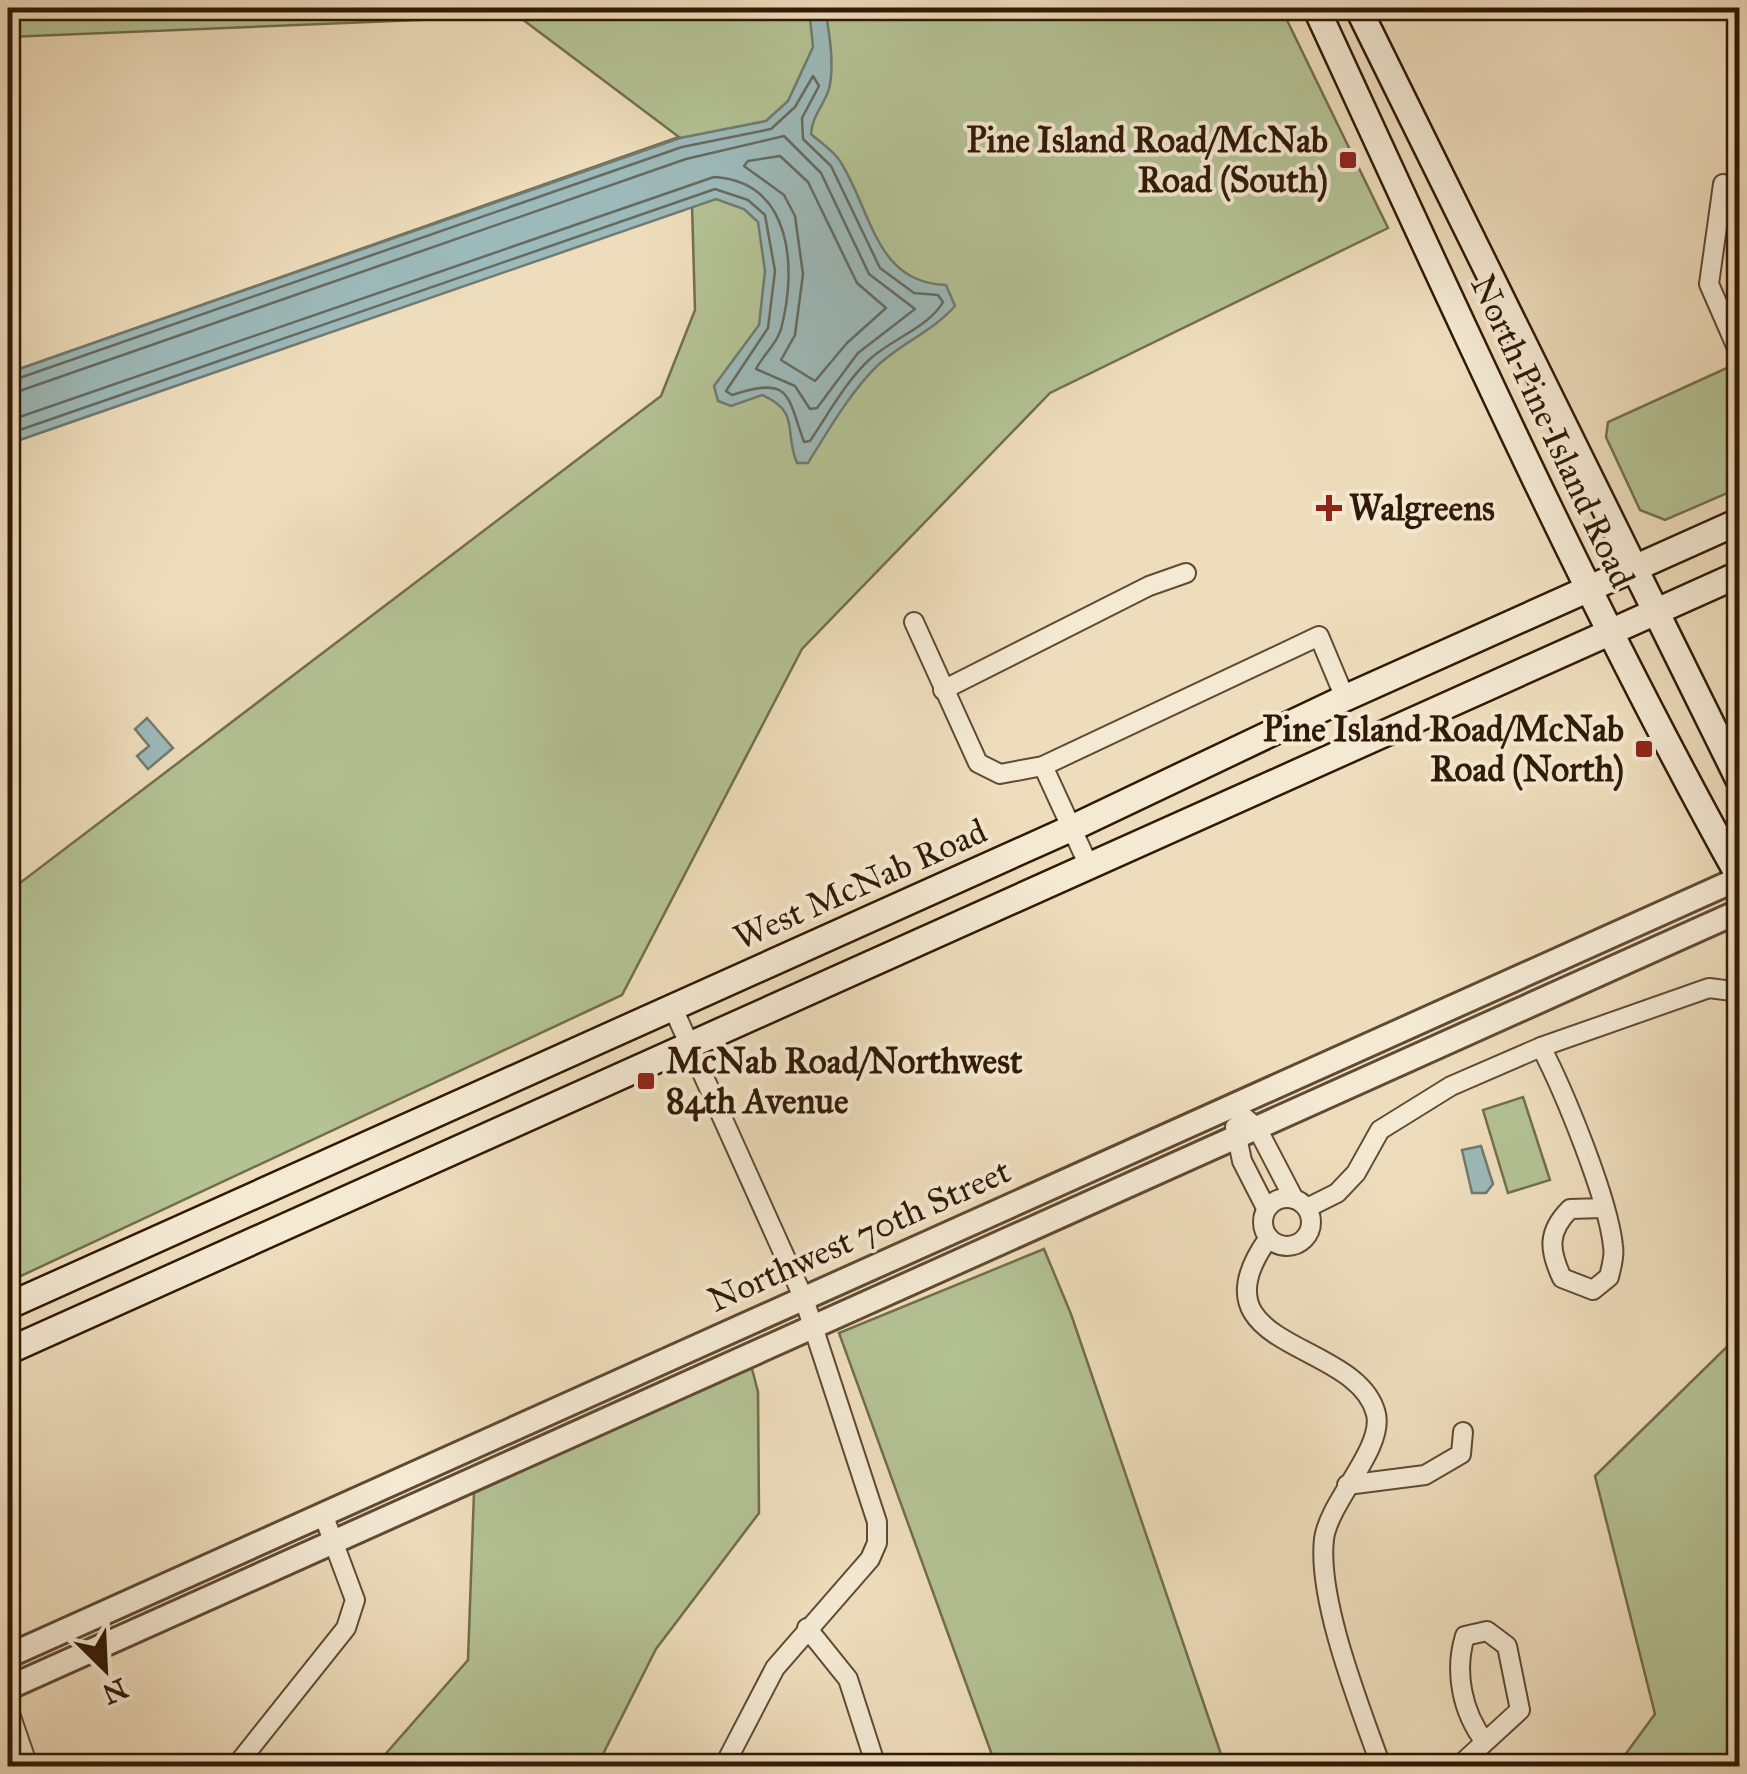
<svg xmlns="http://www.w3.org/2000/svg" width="1747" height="1774" viewBox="0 0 1747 1774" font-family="'IM FELL Great Primer',serif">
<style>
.green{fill:#b4c294;stroke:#726e4c;stroke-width:2.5}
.water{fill:#9dbaba;stroke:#717a72;stroke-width:2.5}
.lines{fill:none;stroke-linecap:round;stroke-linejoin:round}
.shore{stroke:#666a60;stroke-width:2.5}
.minor-casing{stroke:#604a33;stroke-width:22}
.tertiary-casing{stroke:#604a33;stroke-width:28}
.secondary-casing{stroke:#301905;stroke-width:30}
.minor{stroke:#f4e9d3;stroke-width:18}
.tertiary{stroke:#f4e9d3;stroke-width:22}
.secondary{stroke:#f4e9d3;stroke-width:25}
.poi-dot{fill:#8f2418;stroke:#f4e9d3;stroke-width:4}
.labels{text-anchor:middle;stroke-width:8;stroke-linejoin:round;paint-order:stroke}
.poi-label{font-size:35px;font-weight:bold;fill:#301905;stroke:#f4e9d3;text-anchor:end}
.street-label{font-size:35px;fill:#301905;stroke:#f4e9d3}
</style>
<rect width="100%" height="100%" fill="#eeddbc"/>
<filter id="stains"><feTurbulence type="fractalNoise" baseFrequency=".002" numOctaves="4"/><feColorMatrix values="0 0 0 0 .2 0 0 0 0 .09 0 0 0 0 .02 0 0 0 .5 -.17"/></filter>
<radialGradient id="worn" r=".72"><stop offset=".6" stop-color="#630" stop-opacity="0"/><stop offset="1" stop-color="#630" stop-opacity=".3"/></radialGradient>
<!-- green -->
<g class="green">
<polygon points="8,8 1281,8 1388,228 1050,393 802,649 622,995 8,1282 8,892 661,396 695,310 692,205 8,444 8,373 679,137 518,16 8,37"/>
<polygon points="1729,367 1739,373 1739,488 1665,520 1640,510 1606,437 1608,422"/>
<polygon points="1523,1097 1550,1180 1508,1193 1483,1110"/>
<polygon points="1044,1249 1071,1314 1225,1766 996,1766 839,1333"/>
<polygon points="1739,1335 1739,1766 1619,1763 1655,1714 1595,1476"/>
<polygon points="751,1365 758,1392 759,1513 656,1649 597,1766 375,1766 468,1660 474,1492"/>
</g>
<!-- water -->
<g class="water">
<path d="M 809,8 L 825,8 C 829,32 835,64 829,89 C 824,105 812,116 811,134 C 820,142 834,151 840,161 C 872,211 875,283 946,285 L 955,306 C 932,332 901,343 876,367 C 849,394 828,431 808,463 L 797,463 C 783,431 802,413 762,395 L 731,406 L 718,401 L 714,386 L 759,325 L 765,271 L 758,222 L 744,209 L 716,199 L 8,444 L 8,373 L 680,138 L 766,121 L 788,101 L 813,47 Z"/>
<polygon points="147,718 173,748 148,769 137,756 149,746 135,729"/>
<polygon points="1481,1146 1493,1184 1486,1193 1472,1193 1462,1150"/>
</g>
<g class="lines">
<!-- shore -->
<g class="shore">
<polygon points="780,156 808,182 857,283 886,308 847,343 815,381 781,360 795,335 803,274 795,216 784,195 744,166 748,161"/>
<path d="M 8,382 L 682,147 L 771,129 L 795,107 L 813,76 L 819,86 L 802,118 L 803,139 L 831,166 L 880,268 L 914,293 L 938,295 L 943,302 C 930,326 892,339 870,359 C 846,381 829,413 810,441 L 804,442 C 787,396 792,375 732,395 L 726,391 L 768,328 L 775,271 L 765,215 L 748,200 L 715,189 L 8,434"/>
<path d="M 8,395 L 686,159 L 784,136 L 821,173 L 869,274 L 915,309 L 858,353 L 817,408 L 810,409 L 795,386 L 756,369 C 763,355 777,344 781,329 C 797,269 793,182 714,177 L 8,421"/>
</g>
<defs>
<g id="minor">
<polyline points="1723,184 1709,284 1740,355"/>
<polyline points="914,622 978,763 1000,774 1043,766 1319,636 1345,698"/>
<polyline points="943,690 1149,586 1186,573"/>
<polyline points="1043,766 1089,866"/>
<polyline points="672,1006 804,1299 877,1522 877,1543 870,1559 775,1668 724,1766"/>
<path d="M 1541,1047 C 1564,1091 1608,1198 1613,1246 C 1615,1256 1611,1268 1609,1277 L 1593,1290 L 1562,1278 C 1549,1250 1547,1232 1570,1209 L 1603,1208"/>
<polyline points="1232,1107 1257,1128 1294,1199"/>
<polyline points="1235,1127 1242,1161 1266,1208"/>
<circle cx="1287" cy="1222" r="24"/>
<polyline points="1307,1208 1337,1193 1356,1173 1380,1130 1451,1086 1541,1047 1709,988 1740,992"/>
<path d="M 1268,1239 C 1188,1351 1358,1339 1376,1414 C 1384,1449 1329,1501 1324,1539 C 1317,1600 1360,1707 1381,1766"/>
<polyline points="1347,1485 1425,1475 1461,1454 1463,1432"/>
<polyline points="807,1628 848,1679 876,1766"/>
<polyline points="8,1708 28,1766"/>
<polyline points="236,1766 346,1628 355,1600 323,1514"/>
<path d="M 1459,1766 L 1520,1710 L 1507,1646 L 1487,1631 L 1465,1636 C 1454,1672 1462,1712 1485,1742"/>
</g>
<g id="tertiary">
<polyline points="8,1656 1740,878"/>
<polyline points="8,1688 1740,911"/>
</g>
<g id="secondary">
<path d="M 1316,8 C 1451,300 1583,596 1740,878"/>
<polyline points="1358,8 1740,782"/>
<polyline points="8,1306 1072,828 1345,698 1740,521"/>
<polyline points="8,1351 1740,574"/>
</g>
</defs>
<!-- minor casing -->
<use href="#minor" class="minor-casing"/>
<!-- tertiary casing -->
<use href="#tertiary" class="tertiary-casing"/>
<!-- secondary casing -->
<use href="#secondary" class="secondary-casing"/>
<!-- minor -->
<use href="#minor" class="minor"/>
<!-- tertiary -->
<use href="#tertiary" class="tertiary"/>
<!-- secondary -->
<use href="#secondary" class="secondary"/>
</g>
<!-- markers -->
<g class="poi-dot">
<rect x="1338" y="150" width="20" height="20" rx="5"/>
<path d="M1324 493h10v10h10v10h-10v10h-10v-10h-10v-10h10z"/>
<rect x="1634" y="739" width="20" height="20" rx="5"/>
<rect x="636" y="1071" width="20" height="20" rx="5"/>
</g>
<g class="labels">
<!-- poi labels -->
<g class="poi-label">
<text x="1328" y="152">Pine Island Road/McNab<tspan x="1328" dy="40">Road (South)</tspan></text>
<text x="1349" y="520" text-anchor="start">Walgreens</text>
<text x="1624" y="741">Pine Island Road/McNab<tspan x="1624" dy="40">Road (North)</tspan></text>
<text x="666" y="1073" text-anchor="start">McNab Road/Northwest<tspan x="666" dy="40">84th Avenue</tspan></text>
</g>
<!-- street labels -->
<g class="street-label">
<text transform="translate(1553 431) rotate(65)" y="12">North Pine Island Road</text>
<text transform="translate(860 884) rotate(-24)" y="12">West McNab Road</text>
<text transform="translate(859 1235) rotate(-24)" y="12">Northwest 70th Street</text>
</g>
</g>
<!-- margin -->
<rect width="1747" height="1774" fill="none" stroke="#eeddbc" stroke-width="40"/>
<rect x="10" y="10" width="1727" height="1754" fill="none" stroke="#301905" stroke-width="5"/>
<rect x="20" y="20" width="1707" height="1734" fill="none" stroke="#301905" stroke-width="2.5"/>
<!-- north arrow -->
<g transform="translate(105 1669) rotate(156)" stroke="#f4e9d3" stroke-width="8" paint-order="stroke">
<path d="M0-8L18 38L0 25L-18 38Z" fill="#301905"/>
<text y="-15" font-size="28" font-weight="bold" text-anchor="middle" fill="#301905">N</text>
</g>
<rect width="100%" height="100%" filter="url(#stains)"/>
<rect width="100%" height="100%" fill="url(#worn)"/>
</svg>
